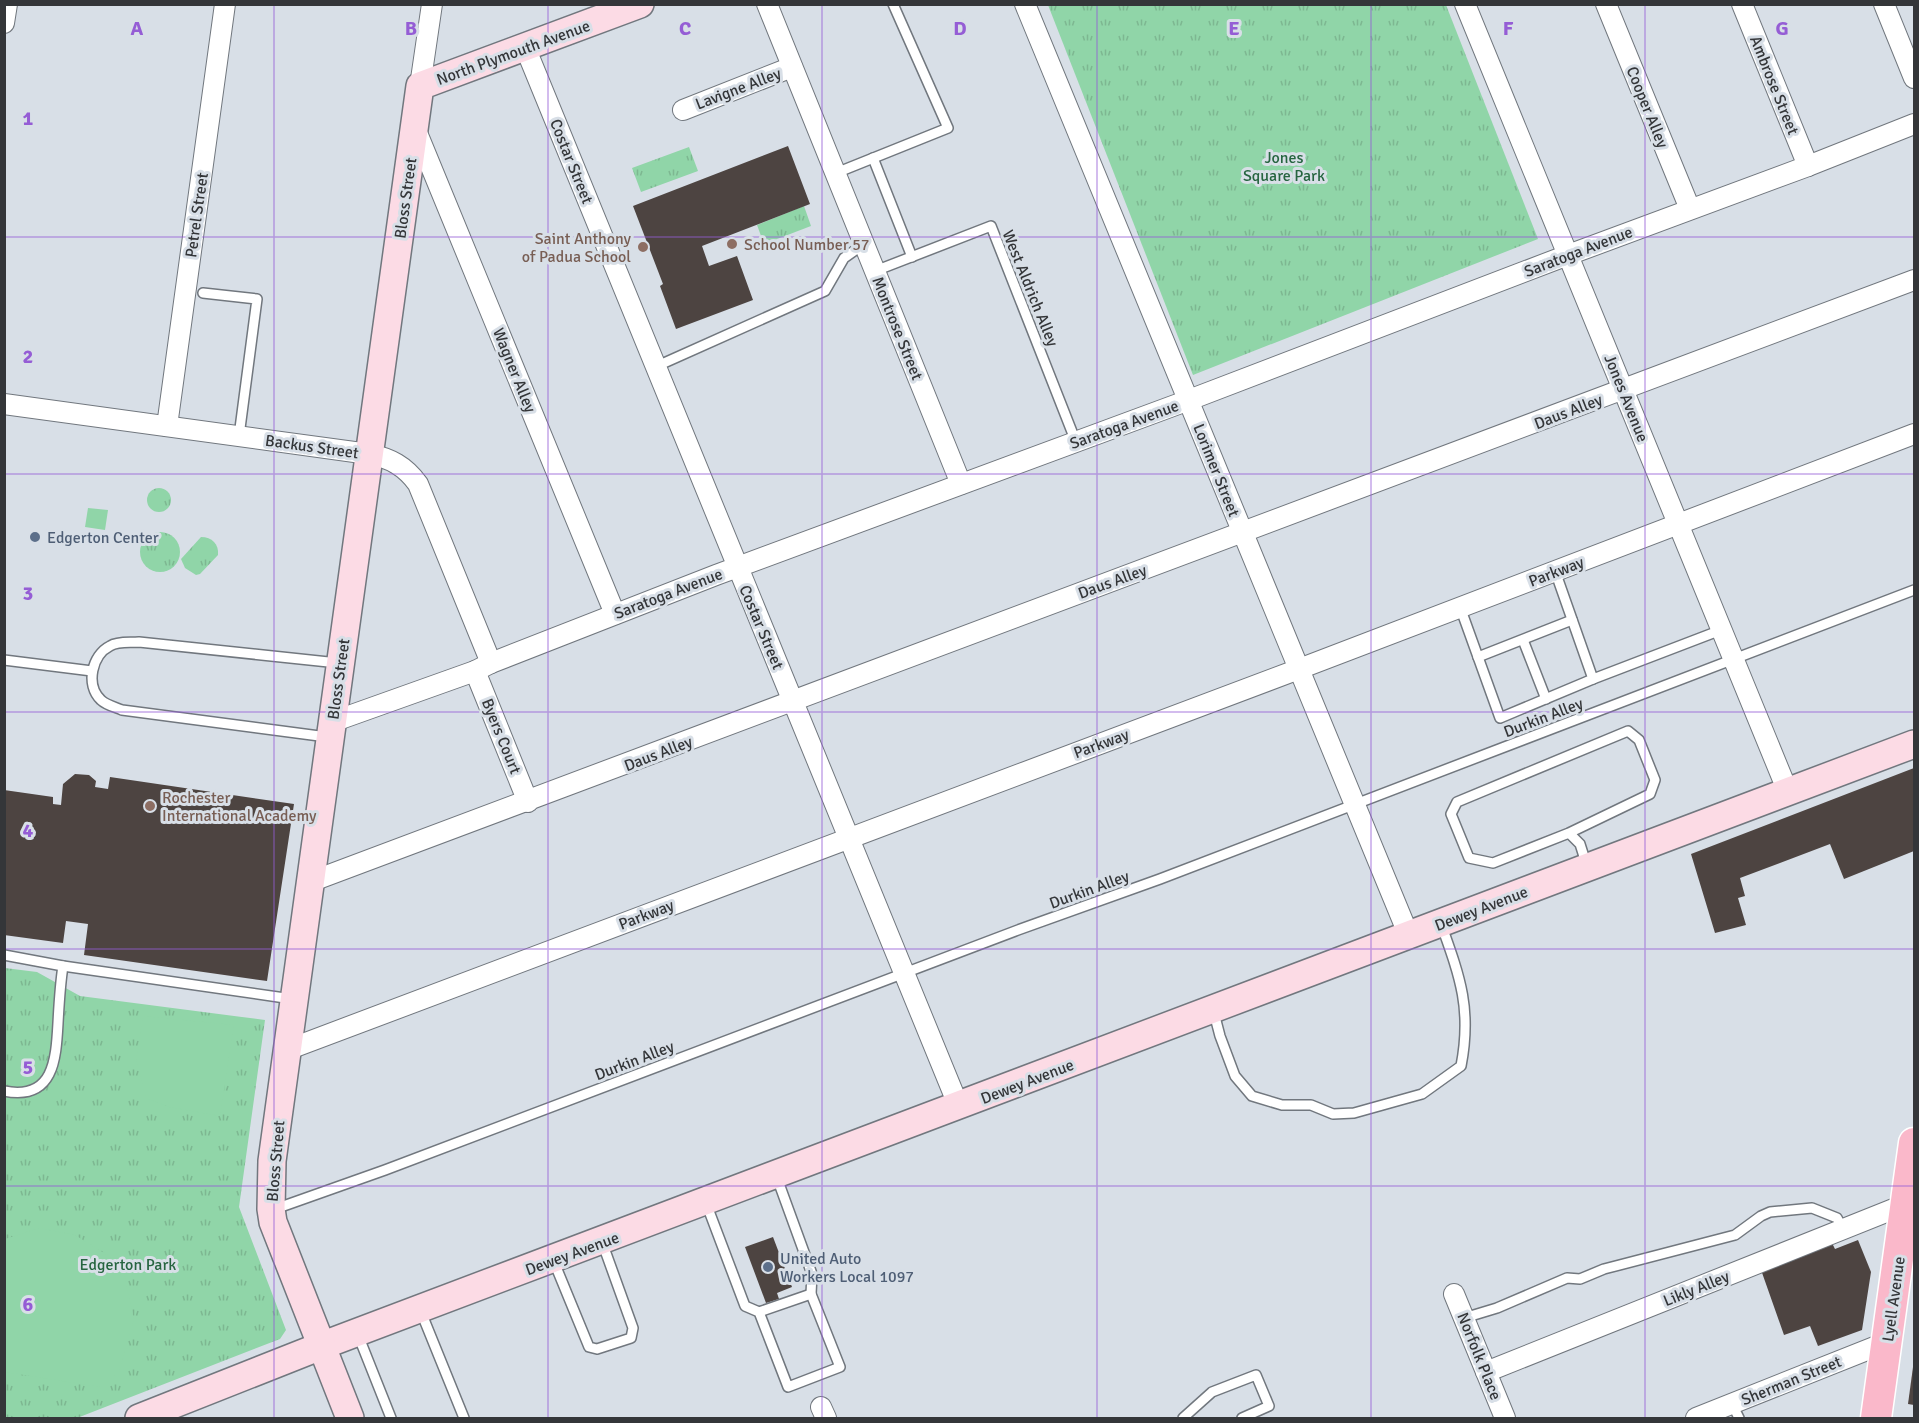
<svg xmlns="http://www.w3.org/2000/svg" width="1919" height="1423" viewBox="0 0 1919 1423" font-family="Signika,sans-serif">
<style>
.park{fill:url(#park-tufts)}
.pitch{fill:#90d5a8}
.building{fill:#4d4441}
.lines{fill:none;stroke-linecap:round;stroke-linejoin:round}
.lane-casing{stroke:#71777e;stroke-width:12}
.street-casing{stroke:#71777e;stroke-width:22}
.secondary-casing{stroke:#71777e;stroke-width:30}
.primary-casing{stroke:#fff;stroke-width:33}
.lane{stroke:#fff;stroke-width:9}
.street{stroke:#fff;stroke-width:20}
.secondary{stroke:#fcdbe5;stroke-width:27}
.primary{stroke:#fab8ca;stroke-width:30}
.grid{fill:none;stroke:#955dd5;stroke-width:1.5;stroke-opacity:0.55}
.education-dot{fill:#8d6e63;stroke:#d8dfe7;stroke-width:2}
.service-dot{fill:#5c6f8a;stroke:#d8dfe7;stroke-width:2}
.labels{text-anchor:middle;stroke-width:6;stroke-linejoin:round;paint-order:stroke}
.street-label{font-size:16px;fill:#343639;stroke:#d8dfe7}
.park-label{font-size:16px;fill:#266540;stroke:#d8dfe7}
.education-label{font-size:16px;fill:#785e54;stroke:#d8dfe7;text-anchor:start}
.service-label{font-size:16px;fill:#4e5e75;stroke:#d8dfe7;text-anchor:start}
.grid-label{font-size:20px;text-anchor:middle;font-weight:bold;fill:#955dd5;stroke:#d8dfe7;stroke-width:6;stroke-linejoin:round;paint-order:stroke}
</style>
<defs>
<pattern id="park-tufts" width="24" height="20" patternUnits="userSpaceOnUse" patternTransform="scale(1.5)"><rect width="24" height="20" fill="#90d5a8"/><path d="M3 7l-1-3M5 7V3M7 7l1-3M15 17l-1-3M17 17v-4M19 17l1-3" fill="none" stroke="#7db791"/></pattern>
</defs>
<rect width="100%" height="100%" fill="#d8dfe7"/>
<!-- park -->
<g class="park">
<polygon points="1048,5 1446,5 1538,239 1193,375"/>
<polygon points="689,147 698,171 641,192 632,168"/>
<polygon points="804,206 811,226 764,244 757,225"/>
<circle cx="159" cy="500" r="12"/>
<circle cx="160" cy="552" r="20"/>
<path d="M 201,537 C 212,537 219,544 218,555 L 200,574 L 196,575 L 185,568 L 181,559 Z"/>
<polygon points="5,968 37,972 80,996 265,1020 239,1207 286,1330 280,1339 77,1418 5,1418"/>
</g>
<!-- pitch -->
<g class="pitch">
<polygon points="88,508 108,510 105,530 85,527"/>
<polygon points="143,1016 234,1025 220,1116 169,1107 146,1098 136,1060"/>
<polygon points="39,1228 75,1235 122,1264 134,1319 119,1372 100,1387 5,1372 5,1239"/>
</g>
<!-- building -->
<g class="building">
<polygon points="788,146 810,204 702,246 709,266 737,256 753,300 676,329 660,286 663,284 633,206"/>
<polygon points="1914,768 1914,851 1844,879 1830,844 1740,878 1745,896 1738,898 1746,925 1715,933 1691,854"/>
<polygon points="75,774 89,775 96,781 95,787 108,789 110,777 294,804 267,981 84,955 88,924 66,921 63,943 4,935 4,790 53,797 53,804 61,805 63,784"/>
<polygon points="773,1237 792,1287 777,1293 779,1299 766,1303 745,1247"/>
<polygon points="1830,1239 1835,1249 1858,1240 1871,1272 1862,1330 1818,1346 1810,1326 1784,1335 1760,1267"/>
<polygon points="1913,1367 1914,1367 1914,1405 1908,1404"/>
</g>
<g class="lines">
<defs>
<g id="lane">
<polyline points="873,158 912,257"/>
<polyline points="836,173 948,128 893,4"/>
<polyline points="875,271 991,226 1076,442"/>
<polyline points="203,293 257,299 239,436"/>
<polyline points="655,367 825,291 844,258 864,244"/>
<polyline points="1460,607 1500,718 1593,679 1555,571"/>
<polyline points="1523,640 1546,699"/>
<polyline points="1478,657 1572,620"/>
<polyline points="4,660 92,671"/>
<polyline points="1593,679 1721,630"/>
<path d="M 327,737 L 122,710 C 115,707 106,705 101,700 C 85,685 92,655 110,646 C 118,641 130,643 139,642 L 338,663"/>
<polyline points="1569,833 1650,794 1655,780 1639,740 1628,731 1457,802 1451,814 1469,858 1493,863 1569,833 1580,844 1587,866"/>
<polyline points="4,955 63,966 292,999"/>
<path d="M 1214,1013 L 1220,1036 L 1235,1076 L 1252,1096 L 1282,1105 L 1311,1105 L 1333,1114 L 1354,1113 L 1422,1094 L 1461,1066 C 1472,1009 1460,977 1441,924"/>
<path d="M 4,1091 C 54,1101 56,1059 58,1023 C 59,1004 60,985 63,966"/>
<polyline points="706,1203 745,1306 759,1312 788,1387 840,1367 811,1294 812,1274 777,1178"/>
<polyline points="275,1209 385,1170 1018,930 1160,879 1914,590"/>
<polyline points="554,1262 589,1347 597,1349 631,1338 633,1328 602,1242"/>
<polyline points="421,1312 464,1418"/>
<polyline points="759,1312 811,1294"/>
<polyline points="1464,1318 1497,1308 1567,1278 1580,1279 1604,1269 1735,1235 1761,1216 1770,1212 1812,1208 1837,1218 1843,1229"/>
<polyline points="358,1335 391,1418"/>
<polyline points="1732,1404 1739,1418"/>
<polyline points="1183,1418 1212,1392 1256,1375 1269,1406 1242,1418"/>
</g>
<g id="street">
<polyline points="767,4 961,484"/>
<polyline points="1025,4 1409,936"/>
<polyline points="1465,4 1788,792"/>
<polyline points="1606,4 1690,209"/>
<polyline points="1742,4 1808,166"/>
<polyline points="1884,4 1914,78"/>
<polyline points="4,23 7,4"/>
<polyline points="525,47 959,1107"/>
<polyline points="420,86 432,4"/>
<polyline points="683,110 792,67"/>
<polyline points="415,128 615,614"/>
<path d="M 4,404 L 369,454 C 390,458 405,466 418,484 L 491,663"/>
<polyline points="167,426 225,4"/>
<polyline points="475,671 528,802"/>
<polyline points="332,722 475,671 491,663 716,575 1189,400 1568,255 1808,166 1914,124"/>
<polyline points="310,882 1914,280"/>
<polyline points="287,1050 1299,669 1914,434"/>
<polyline points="1454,1294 1505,1418"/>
<polyline points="1486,1372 1906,1204"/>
<polyline points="821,1407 826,1418"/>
<polyline points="1696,1418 1887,1342"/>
</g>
<g id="secondary">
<polyline points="139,1418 321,1346 1914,744"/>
<polyline points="350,1418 273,1222 271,1209 272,1161 420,86 640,4"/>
</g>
<polyline id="primary" points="1876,1418 1914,1143"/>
</defs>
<!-- lane casing -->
<use href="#lane" class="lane-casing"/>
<!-- street casing -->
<use href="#street" class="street-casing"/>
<!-- secondary casing -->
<use href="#secondary" class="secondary-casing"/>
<!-- primary casing -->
<use href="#primary" class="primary-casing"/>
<!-- lane -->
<use href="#lane" class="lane"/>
<!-- street -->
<use href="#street" class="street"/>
<!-- secondary -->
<use href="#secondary" class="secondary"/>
<!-- primary -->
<use href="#primary" class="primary"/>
</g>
<!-- grid -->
<path class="grid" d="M 274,4 L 274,1418M 548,4 L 548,1418M 822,4 L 822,1418M 1097,4 L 1097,1418M 1371,4 L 1371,1418M 1645,4 L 1645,1418M 4,237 L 1914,237M 4,474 L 1914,474M 4,712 L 1914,712M 4,949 L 1914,949M 4,1186 L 1914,1186"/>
<!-- markers -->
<g class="education-dot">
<circle cx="732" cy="244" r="6"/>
<circle cx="643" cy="247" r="6"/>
<circle cx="150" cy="806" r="6"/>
</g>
<g class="service-dot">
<circle cx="35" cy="537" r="6"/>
<circle cx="768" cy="1267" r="6"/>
</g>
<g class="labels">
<!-- street labels -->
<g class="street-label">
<text transform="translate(513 52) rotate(-20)" y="6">North Plymouth Avenue</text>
<text transform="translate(1775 85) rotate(68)" y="6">Ambrose Street</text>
<text transform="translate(738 88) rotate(-21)" y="6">Lavigne Alley</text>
<text transform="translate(1648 107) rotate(68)" y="6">Cooper Alley</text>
<text transform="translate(572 161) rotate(68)" y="6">Costar Street</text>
<text transform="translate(405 198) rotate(-82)" y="6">Bloss Street</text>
<text transform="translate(196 215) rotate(-82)" y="6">Petrel Street</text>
<text transform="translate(1578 251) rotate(-21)" y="6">Saratoga Avenue</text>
<text transform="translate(1031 288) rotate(68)" y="6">West Aldrich Alley</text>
<text transform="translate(898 328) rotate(68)" y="6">Montrose Street</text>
<text transform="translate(515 370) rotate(68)" y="6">Wagner Alley</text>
<text transform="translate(1627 398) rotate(68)" y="6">Jones Avenue</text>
<text transform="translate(1568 411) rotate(-21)" y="6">Daus Alley</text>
<text transform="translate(1124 424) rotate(-20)" y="6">Saratoga Avenue</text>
<text transform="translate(312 446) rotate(8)" y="6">Backus Street</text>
<text transform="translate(1217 470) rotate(68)" y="6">Lorimer Street</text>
<text transform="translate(1556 571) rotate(-21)" y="6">Parkway</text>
<text transform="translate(1112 581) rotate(-20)" y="6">Daus Alley</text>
<text transform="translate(668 593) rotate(-21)" y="6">Saratoga Avenue</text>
<text transform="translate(762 627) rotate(67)" y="6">Costar Street</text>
<text transform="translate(338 679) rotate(-82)" y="6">Bloss Street</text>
<text transform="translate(1543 717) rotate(-21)" y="6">Durkin Alley</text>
<text transform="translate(502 736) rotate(68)" y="6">Byers Court</text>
<text transform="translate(1101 743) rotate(-20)" y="6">Parkway</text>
<text transform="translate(658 753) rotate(-21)" y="6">Daus Alley</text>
<text transform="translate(1089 889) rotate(-20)" y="6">Durkin Alley</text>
<text transform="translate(1481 908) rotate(-21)" y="6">Dewey Avenue</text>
<text transform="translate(646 914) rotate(-21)" y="6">Parkway</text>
<text transform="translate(634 1060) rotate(-21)" y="6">Durkin Alley</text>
<text transform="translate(1027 1081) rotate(-21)" y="6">Dewey Avenue</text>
<text transform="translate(275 1161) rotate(-85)" y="6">Bloss Street</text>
<text transform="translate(572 1253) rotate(-20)" y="6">Dewey Avenue</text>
<text transform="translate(1696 1288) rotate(-22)" y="6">Likly Alley</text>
<text transform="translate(1893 1299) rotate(-82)" y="6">Lyell Avenue</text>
<text transform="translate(1480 1356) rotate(68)" y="6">Norfolk Place</text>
<text transform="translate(1791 1380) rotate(-22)" y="6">Sherman Street</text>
</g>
<!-- park labels -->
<g class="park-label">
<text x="1284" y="163">Jones<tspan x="1284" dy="18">Square Park</tspan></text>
<text x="128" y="1270">Edgerton Park</text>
</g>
<!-- education labels -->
<g class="education-label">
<text x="631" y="244" text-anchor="end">Saint Anthony<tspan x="631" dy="18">of Padua School</tspan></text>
<text x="744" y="250">School Number 57</text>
<text x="162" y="803">Rochester<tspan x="162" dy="18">International Academy</tspan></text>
</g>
<!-- service labels -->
<g class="service-label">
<text x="47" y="543">Edgerton Center</text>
<text x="780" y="1264">United Auto<tspan x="780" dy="18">Workers Local 1097</tspan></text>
</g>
</g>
<g class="grid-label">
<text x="137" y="35">A</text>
<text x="411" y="35">B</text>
<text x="685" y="35">C</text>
<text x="960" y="35">D</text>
<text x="1234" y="35">E</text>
<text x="1508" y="35">F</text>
<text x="1782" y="35">G</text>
<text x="28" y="125">1</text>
<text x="28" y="363">2</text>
<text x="28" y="600">3</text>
<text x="28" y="837">4</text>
<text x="28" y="1074">5</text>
<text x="28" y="1311">6</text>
</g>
<!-- border -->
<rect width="1919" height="1423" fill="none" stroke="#343639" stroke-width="12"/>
</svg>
